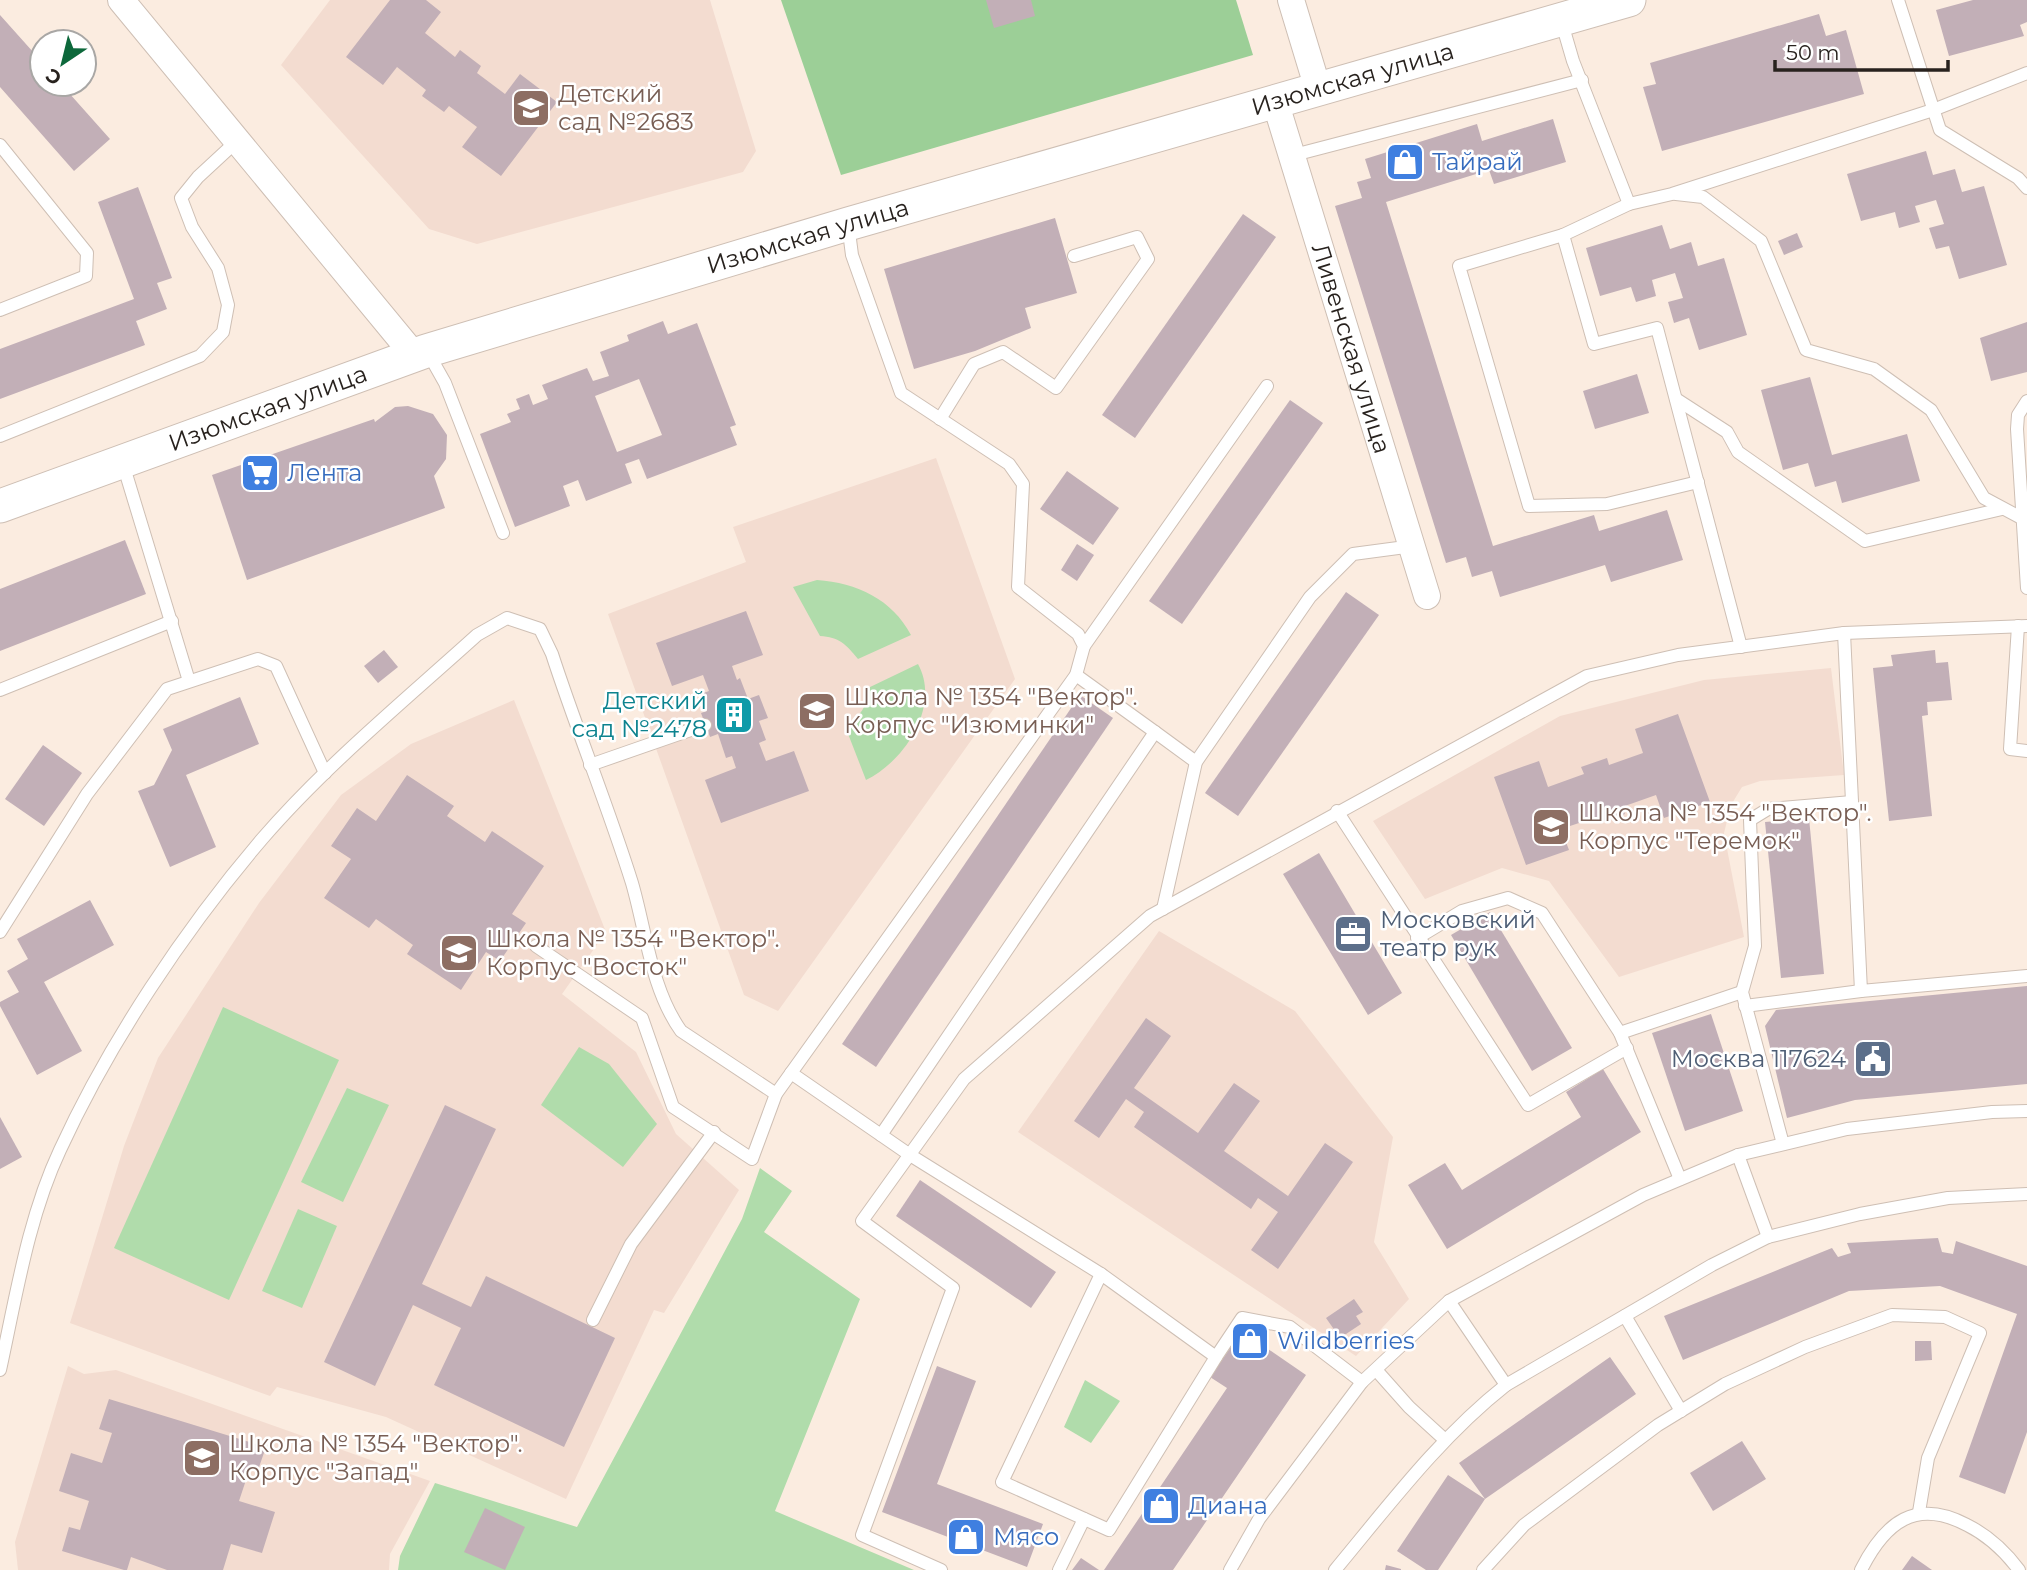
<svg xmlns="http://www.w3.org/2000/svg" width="2027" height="1570" viewBox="0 0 2027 1570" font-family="Montserrat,sans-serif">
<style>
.education{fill:#f3dcd0}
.green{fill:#b0dcab}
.forest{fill:#9ccf97}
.building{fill:#c2afb7;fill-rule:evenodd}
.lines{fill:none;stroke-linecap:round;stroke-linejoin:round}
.service-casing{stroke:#cebfb4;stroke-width:14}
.minor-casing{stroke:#cebfb4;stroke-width:28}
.tertiary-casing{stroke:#cebfb4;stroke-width:35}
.service{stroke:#fff;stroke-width:12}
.minor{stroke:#fff;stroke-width:26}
.tertiary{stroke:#fff;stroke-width:33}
.labels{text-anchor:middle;stroke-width:5;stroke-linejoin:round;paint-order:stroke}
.street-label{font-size:24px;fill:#28221e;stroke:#fff}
.education-label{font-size:24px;fill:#785e54;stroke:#fff;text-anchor:start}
.shop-label{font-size:24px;fill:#366cbe;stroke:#fff;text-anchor:start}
.culture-label{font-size:24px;fill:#0d838f;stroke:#fff;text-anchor:end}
.service-label{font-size:24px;fill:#4e5e75;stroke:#fff;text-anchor:start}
</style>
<rect width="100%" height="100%" fill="#fbece0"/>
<!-- education -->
<g class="education">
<polygon points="330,0 710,0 756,151 743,172 477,244 429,229 281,65"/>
<polygon points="936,458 1015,679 778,1011 744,995 608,614 746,562 733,527"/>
<polygon points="1831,668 1844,775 1760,781 1742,787 1731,805 1724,833 1744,937 1619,977 1549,881 1502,868 1425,899 1373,821 1560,716 1704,680"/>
<polygon points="514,700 606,932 562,994 636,1052 676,1134 739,1190 664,1313 654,1310 566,1499 386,1417 277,1387 270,1396 70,1323 124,1146 158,1058 259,903 341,795 411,744"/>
<polygon points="1159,931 1295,1011 1393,1137 1374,1242 1409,1299 1356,1356 1018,1132"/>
<polygon points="68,1366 84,1374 116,1370 430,1481 390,1554 389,1570 18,1570 15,1542"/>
</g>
<!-- green -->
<g class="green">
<path d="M 817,580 C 857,583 892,599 911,635 L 858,659 C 846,644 839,637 820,636 L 793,587 Z"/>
<path d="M 918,664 C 941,706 905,761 866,780 L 845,726 C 861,715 867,708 868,688 Z"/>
<polygon points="223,1007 339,1060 229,1300 114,1248"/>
<polygon points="579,1047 609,1064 657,1124 623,1167 541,1105"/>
<polygon points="347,1088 389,1105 343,1202 301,1182"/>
<polygon points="760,1168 792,1191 764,1232 860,1299 775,1511 914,1570 398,1570 400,1556 435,1483 577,1527 742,1219"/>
<polygon points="298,1209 337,1226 302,1308 262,1291"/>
<polygon points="1085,1380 1120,1401 1091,1443 1064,1427"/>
</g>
<!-- forest -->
<polygon class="forest" points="781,0 1236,0 1253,55 841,175"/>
<!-- building -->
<g class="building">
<polygon points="390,0 426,0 441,12 425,33 455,57 460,50 481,66 477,73 505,94 520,74 557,102 501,176 462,147 477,127 449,106 444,112 422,96 426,90 397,67 383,85 346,57"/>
<polygon points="986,0 1031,0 1035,16 994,28"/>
<polygon points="1973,0 2027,0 2027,22 2020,25 2024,36 1949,56 1936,10"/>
<polygon points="1819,14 1826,36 1846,30 1864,94 1662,151 1643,87 1656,84 1650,63"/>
<polygon points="0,15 42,62 42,84 61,84 110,139 74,171 0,87"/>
<polygon points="1553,119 1566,162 1494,184 1489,170 1386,202 1493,546 1594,515 1599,531 1667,510 1683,560 1611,582 1605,565 1500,597 1492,571 1472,577 1466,557 1446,563 1335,206 1362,198 1357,182 1371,178 1365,159 1477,124 1482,141"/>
<polygon points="1926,151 1933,175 1955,169 1962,192 1984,186 2007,265 1959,279 1949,246 1936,249 1929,228 1944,224 1936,200 1915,206 1920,222 1899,228 1895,212 1861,221 1847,174"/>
<polygon points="138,187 172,278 157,283 167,309 136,321 145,345 0,399 0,349 134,299 98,202"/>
<polygon points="1243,214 1276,237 1135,438 1102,415"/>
<polygon points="1055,218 1077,293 1025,308 1031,328 975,351 914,369 884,269"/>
<polygon points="1662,225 1670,249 1691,242 1698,266 1724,258 1747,335 1699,350 1689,318 1674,323 1668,302 1683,298 1675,273 1652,280 1656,296 1636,302 1631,287 1600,296 1586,248"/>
<polygon points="1797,233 1803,247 1784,255 1778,241"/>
<path d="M 663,321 L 668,334 L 697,323 L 736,425 L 730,427 L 737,445 L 647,479 L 639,459 L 625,464 L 632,483 L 586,501 L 578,480 L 563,486 L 570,506 L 515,527 L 480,434 L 511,422 L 507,414 L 520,409 L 516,399 L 529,394 L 533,405 L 548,399 L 542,385 L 587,368 L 593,381 L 609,376 L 600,352 L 629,341 L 627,335 ZM 639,379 L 662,435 L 617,452 L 595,396 Z"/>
<polygon points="2027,322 2027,372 1991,381 1980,338"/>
<polygon points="1637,374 1649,413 1595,429 1583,391"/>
<polygon points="1810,377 1832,455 1907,434 1920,481 1842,503 1836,481 1815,487 1808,463 1783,470 1761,390"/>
<polygon points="1290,400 1323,423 1182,624 1149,601"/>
<polygon points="408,406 433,414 447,435 446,459 434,476 445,508 247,580 212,475 374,419 375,422 395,407"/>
<polygon points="1067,471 1119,508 1093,545 1040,509"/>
<polygon points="125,540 146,594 0,651 0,589"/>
<polygon points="1077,544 1094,555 1077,581 1061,570"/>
<polygon points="1346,592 1379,615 1238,816 1205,793"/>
<polygon points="746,611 763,655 732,666 737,680 740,678 748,699 759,695 768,718 759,721 766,740 759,743 766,761 794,751 809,791 721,823 705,780 736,768 732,756 726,758 718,734 710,737 701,713 707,711 701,694 709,691 703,675 672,686 656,643"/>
<polygon points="384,650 398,667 378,683 364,666"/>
<polygon points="1935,650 1936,663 1948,662 1952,700 1927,702 1928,715 1922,716 1932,816 1889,821 1873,668 1893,666 1891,655"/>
<polygon points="1080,695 1113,718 876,1067 842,1044"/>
<polygon points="240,697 259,744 186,775 216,847 170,867 138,791 154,785 172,750 163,729"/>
<polygon points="1678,714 1710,802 1664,818 1656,795 1622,807 1625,814 1599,823 1597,817 1561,829 1569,850 1526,865 1494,777 1539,761 1548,787 1584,774 1581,767 1607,758 1609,765 1643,753 1635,729"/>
<polygon points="43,745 82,773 44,826 5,799"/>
<polygon points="407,775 454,806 447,816 485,842 492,831 544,866 512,914 526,923 500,961 486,952 461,990 407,954 413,945 376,919 369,928 324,898 351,859 331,846 357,808 376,821"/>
<polygon points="1809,818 1824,974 1781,978 1765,822"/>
<polygon points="1319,853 1402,993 1368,1015 1283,874"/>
<polygon points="90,900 114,945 44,982 82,1051 37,1075 0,1006 0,1002 19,992 7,971 28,959 17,939"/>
<polygon points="1490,912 1572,1048 1532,1071 1451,935"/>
<polygon points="2027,986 2027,1084 1855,1100 1787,1118 1765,1026 1776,1010"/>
<polygon points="1711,1014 1743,1111 1685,1131 1652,1033"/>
<polygon points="1146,1018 1171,1036 1134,1088 1198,1133 1234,1083 1260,1101 1224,1151 1288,1196 1325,1143 1353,1162 1278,1269 1251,1250 1278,1212 1258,1198 1251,1209 1134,1127 1144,1112 1126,1099 1099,1138 1074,1121"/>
<polygon points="1603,1069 1641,1132 1447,1249 1408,1185 1445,1163 1462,1190 1581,1117 1566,1092"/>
<polygon points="445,1105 496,1129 422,1284 471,1307 486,1276 615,1338 564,1447 434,1385 461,1328 413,1305 375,1386 324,1362"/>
<polygon points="0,1117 22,1157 0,1169"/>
<polygon points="920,1180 1056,1272 1031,1308 896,1216"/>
<polygon points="1938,1238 1942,1252 1953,1254 1956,1241 2027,1266 2027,1432 2005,1494 1959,1477 2017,1314 1940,1286 1849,1291 1683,1360 1664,1316 1832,1248 1838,1257 1851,1253 1847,1243"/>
<polygon points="1354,1299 1363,1312 1356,1316 1361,1324 1340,1338 1326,1318"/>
<polygon points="1242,1331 1306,1375 1173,1570 1104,1570 1227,1388 1210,1377"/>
<polygon points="1915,1341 1931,1341 1932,1360 1915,1361"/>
<polygon points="1610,1357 1636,1394 1485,1499 1438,1570 1426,1570 1397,1551 1448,1475 1485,1499 1459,1463"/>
<polygon points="937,1366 976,1381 937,1484 1043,1524 1027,1567 882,1512"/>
<polygon points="109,1399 266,1447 258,1470 250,1468 239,1501 275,1512 262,1553 231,1544 223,1570 167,1570 131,1557 127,1570 124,1570 62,1551 69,1527 80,1530 89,1501 59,1491 71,1453 102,1463 112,1433 99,1429"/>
<polygon points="1742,1441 1766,1479 1713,1511 1690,1473"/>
<polygon points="485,1508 525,1527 505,1570 464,1552"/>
<polygon points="1912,1556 1932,1570 1902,1570"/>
<polygon points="1081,1558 1099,1570 1072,1570"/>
<polygon points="1386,1565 1401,1569 1401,1570 1385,1570"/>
</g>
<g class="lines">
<defs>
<g id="service">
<polyline points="1898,0 1940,130 2018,178 2027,188"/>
<polyline points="1561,20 1573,61 1629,204"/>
<polyline points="0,145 87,253 86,276 0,310"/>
<polyline points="1294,155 1582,80"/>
<polyline points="1676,194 1703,197 1761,241 1806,350 1874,369 1931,410 1984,498 2027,521"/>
<polyline points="1563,235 1459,266 1529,506 1607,504 1698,482"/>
<polyline points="427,351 445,383 503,533"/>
<polyline points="1676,399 1727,432 1738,452 1865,541 2002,509"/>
<polyline points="2027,401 2018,415 2017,429 2027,588"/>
<polyline points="940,419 974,364 1003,352 1056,388 1148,259 1137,237 1074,256"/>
<polyline points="0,436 200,356 223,332 228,305 218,268 192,227 181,198 198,177 238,140"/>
<polyline points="123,464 189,681"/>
<polyline points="2018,626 2010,749 2027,751"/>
<polyline points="1844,633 1861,991 2027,976"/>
<polyline points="1084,646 1267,386"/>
<polyline points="1741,647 1657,328 1594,344 1563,235 1629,204 1672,194 1933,110 2027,73"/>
<polyline points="0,690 172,621"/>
<polyline points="1155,732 1196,762"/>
<polyline points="590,765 705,725"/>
<polyline points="1337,811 1528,1105 1627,1048"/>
<polyline points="1163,909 1196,762 1310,597 1353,554 1413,546"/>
<polyline points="0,932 87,794 167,689 258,659 276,666 325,773"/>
<polyline points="1417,938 1462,911 1508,898 1542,913 1620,1033 1680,1179"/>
<polyline points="536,946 642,1018 673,1107 752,1159 776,1094 1076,675 1084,646 1078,634 1018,587 1023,484 1009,464 901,393 852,255 848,224"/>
<polyline points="1745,1006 1861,991"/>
<polyline points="1620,1033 1742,992"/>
<polyline points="791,1073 910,1155 1101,1274"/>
<polyline points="881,1135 1155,732 1076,675"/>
<polyline points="1783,1144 1742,992 1755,946 1750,820 1768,809 1852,802"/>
<polyline points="1738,1155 1768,1237"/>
<polygon points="1101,1274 1216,1357 1109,1530 1002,1482"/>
<polyline points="1449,1301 1506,1385"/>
<polyline points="1625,1316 1681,1411"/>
<polyline points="593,1320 631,1244 714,1132"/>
<polyline points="1216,1357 1242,1318 1290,1327 1362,1382"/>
<path d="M 0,1370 C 16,1297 28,1218 60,1150 C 109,1043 185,929 262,839 C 326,765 404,701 477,635 L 507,618 L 540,629 L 552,654 C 577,731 608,806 632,883 C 646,931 651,989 681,1031 L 776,1094"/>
<polyline points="1377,1371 1409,1407 1444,1439"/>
<polyline points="941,1570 862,1535 953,1288 862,1221 964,1079 1150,916 1587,676 1678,655 1844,633 2027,626"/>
<polyline points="1059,1570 1084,1519"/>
<polyline points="1230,1570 1259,1519 1362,1382 1449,1301 1643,1195 1738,1155 1847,1129 1992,1112 2027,1111"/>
<path d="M 1335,1570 C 1389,1505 1440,1437 1506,1385 L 1712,1265 L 1768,1237 L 1860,1214 L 1948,1198 L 2027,1194"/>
<polyline points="1483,1570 1524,1525 1658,1425 1725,1384 1805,1347 1892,1315 1945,1317 1980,1333 1928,1458 1919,1512"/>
<path d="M 1861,1570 C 1885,1522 1916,1498 1967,1525 C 1989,1536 2004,1550 2019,1570"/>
</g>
<g id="minor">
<polyline points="121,0 414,355"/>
<polyline points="1291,0 1318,89"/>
<path id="s1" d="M 1275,101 L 1427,596"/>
</g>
<g id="tertiary">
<path id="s2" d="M 0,506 L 426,351 L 848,224 L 1629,0"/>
</g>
</defs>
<!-- service casing -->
<use href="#service" class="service-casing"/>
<!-- minor casing -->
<use href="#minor" class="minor-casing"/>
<!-- tertiary casing -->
<use href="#tertiary" class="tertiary-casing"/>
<!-- service -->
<use href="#service" class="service"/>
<!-- minor -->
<use href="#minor" class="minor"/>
<!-- tertiary -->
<use href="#tertiary" class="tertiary"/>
</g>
<!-- icons -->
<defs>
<symbol id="school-square" viewBox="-11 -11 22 22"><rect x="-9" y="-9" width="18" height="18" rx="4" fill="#8d6e63" stroke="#fff"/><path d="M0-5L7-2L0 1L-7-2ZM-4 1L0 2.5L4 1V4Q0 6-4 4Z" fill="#fff"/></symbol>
<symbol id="shop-square" viewBox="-11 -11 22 22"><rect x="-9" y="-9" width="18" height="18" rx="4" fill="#3f7fe0" stroke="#fff"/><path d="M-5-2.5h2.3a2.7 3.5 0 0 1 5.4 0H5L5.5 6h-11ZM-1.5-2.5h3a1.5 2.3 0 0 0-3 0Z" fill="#fff"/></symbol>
<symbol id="supermarket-square" viewBox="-11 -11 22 22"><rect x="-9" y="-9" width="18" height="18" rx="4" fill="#3f7fe0" stroke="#fff"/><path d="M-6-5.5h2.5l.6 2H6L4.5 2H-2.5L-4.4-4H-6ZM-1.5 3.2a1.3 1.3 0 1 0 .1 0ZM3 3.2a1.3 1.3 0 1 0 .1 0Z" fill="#fff"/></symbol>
<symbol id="building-square" viewBox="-11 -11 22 22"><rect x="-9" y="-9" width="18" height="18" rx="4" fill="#0f9aa8" stroke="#fff"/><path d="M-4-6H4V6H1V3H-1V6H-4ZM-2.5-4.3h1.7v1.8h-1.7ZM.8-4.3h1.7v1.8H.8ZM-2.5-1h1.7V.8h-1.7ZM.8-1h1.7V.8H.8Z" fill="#fff"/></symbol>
<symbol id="office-square" viewBox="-11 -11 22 22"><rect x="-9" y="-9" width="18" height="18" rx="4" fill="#5c6f8a" stroke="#fff"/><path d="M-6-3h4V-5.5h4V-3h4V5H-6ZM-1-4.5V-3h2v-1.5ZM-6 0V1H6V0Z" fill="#fff"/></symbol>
<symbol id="civic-square" viewBox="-11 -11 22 22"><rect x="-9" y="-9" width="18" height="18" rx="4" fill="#5c6f8a" stroke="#fff"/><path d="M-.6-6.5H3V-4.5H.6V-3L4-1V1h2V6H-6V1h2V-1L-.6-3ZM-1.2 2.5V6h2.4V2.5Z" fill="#fff"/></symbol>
</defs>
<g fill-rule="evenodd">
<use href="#school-square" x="509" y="86" width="44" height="44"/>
<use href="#shop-square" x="1383" y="140" width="44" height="44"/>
<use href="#supermarket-square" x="238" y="451" width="44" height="44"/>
<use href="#school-square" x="795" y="689" width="44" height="44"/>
<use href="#building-square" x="712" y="693" width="44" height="44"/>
<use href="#school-square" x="1529" y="805" width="44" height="44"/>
<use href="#office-square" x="1331" y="912" width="44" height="44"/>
<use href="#school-square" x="437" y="931" width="44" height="44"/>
<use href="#civic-square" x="1851" y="1037" width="44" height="44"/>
<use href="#shop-square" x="1228" y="1319" width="44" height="44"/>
<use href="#school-square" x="180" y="1436" width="44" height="44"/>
<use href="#shop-square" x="1139" y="1484" width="44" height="44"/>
<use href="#shop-square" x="944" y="1515" width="44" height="44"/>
</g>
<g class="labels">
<!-- street labels -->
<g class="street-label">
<text dy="8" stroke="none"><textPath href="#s2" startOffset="1419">Изюмская улица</textPath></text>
<text dy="8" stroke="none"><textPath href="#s2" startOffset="852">Изюмская улица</textPath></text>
<text dy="8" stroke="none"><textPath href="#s1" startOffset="259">Ливенская улица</textPath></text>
<text dy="8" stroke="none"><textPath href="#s2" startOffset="285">Изюмская улица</textPath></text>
</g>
<!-- education labels -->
<g class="education-label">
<text x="558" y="102">Детский<tspan x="558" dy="28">сад №2683</tspan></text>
<text x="844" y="705">Школа № 1354 "Вектор".<tspan x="844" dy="28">Корпус "Изюминки"</tspan></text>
<text x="1578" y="821">Школа № 1354 "Вектор".<tspan x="1578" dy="28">Корпус "Теремок"</tspan></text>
<text x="486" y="947">Школа № 1354 "Вектор".<tspan x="486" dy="28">Корпус "Восток"</tspan></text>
<text x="229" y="1452">Школа № 1354 "Вектор".<tspan x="229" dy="28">Корпус "Запад"</tspan></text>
</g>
<!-- shop labels -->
<g class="shop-label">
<text x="1432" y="170">Тайрай</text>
<text x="287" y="481">Лента</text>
<text x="1277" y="1349">Wildberries</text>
<text x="1188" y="1514">Диана</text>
<text x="993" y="1545">Мясо</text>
</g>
<!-- culture labels -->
<g class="culture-label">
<text x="707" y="709">Детский<tspan x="707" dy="28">сад №2478</tspan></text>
</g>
<!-- service labels -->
<g class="service-label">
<text x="1380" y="928">Московский<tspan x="1380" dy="28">театр рук</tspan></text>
<text x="1846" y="1067" text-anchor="end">Москва 117624</text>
</g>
</g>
<!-- north arrow -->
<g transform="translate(63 63) rotate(215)"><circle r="33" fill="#ffffff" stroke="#a9a7a5" stroke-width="2"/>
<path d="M0-5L12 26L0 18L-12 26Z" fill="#0d683b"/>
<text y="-10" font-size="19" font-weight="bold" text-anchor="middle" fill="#28221e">С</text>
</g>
<!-- scale -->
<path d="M1775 60v10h173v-10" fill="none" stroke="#28221e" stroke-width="3.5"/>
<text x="1786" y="60" font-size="21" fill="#28221e" stroke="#ffffff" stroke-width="5" paint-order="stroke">50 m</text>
</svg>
